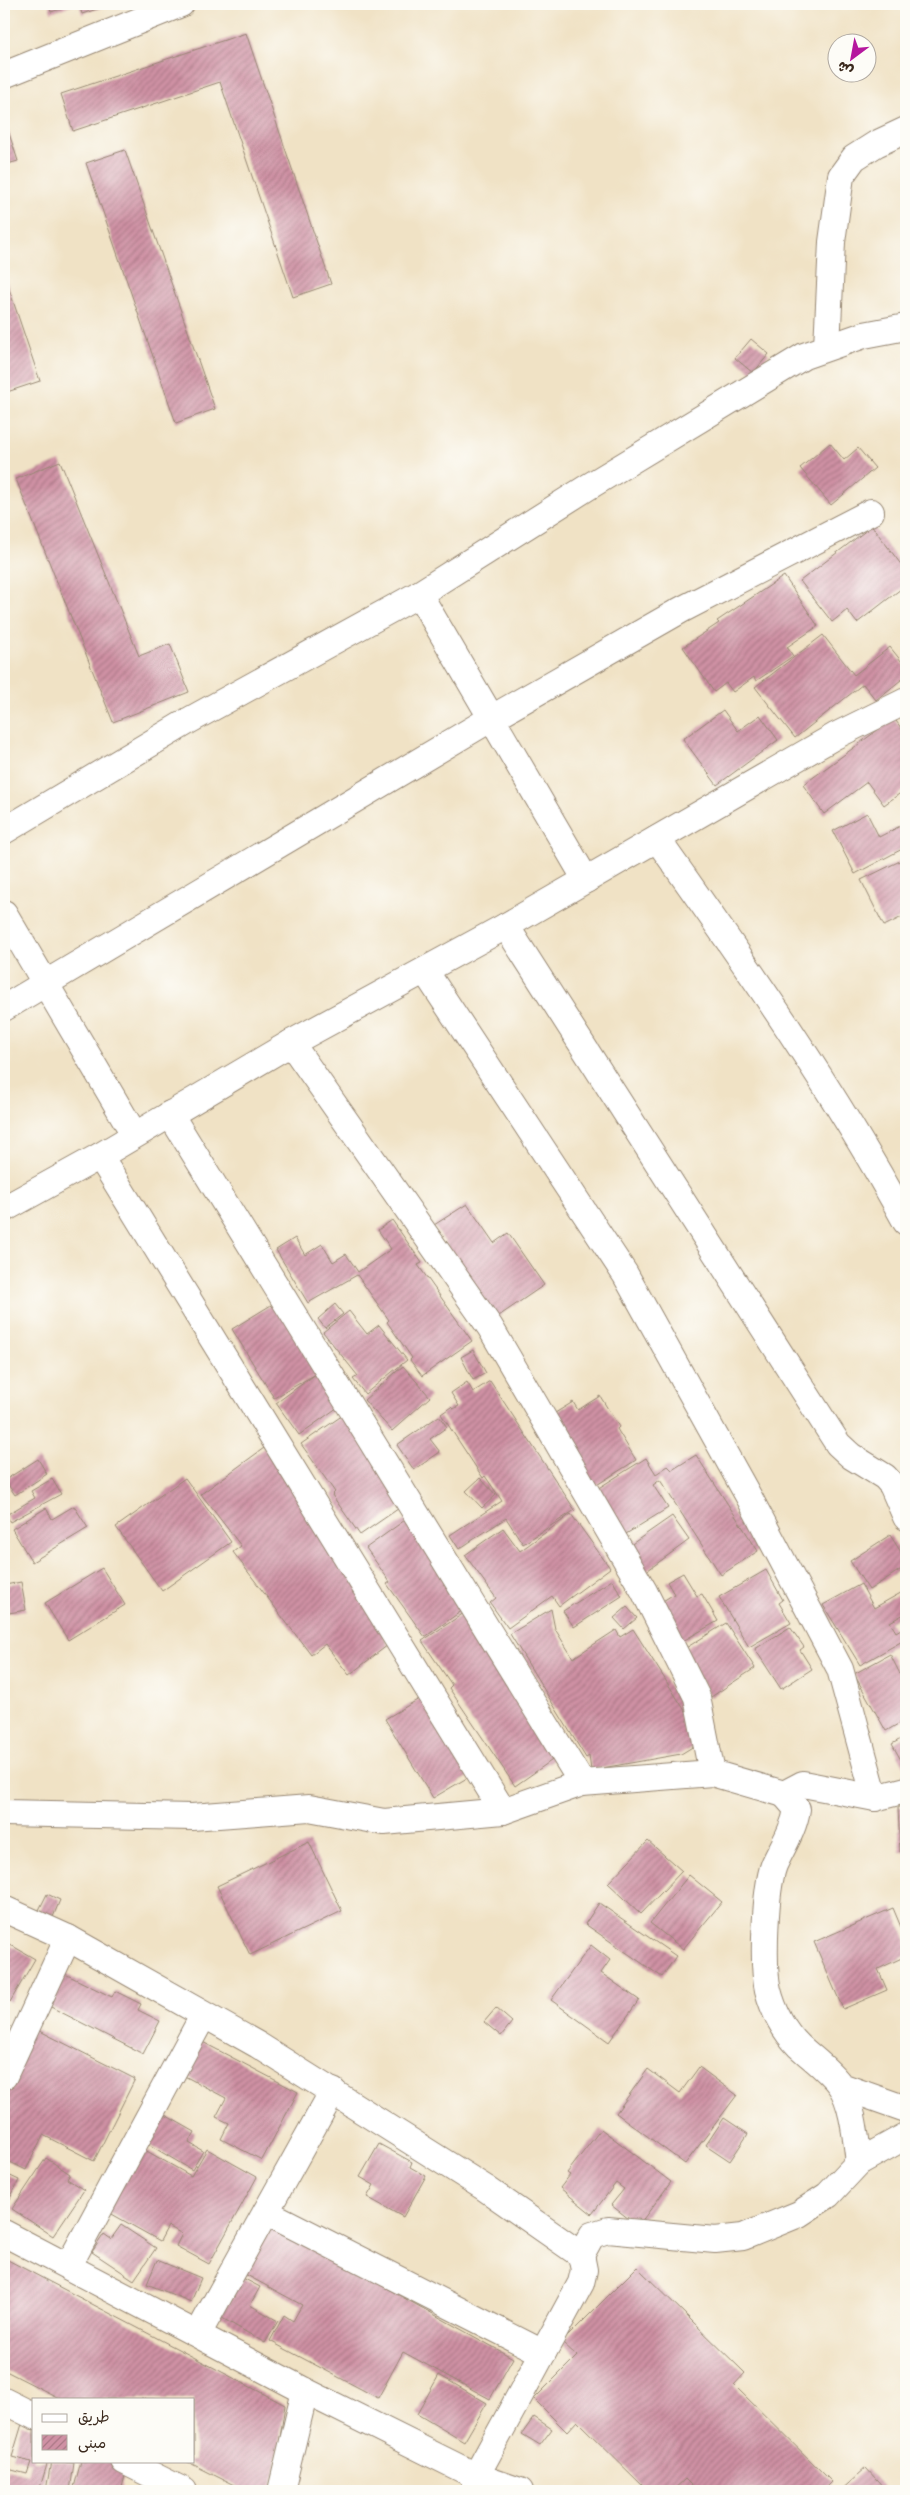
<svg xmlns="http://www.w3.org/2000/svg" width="910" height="2495" viewBox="0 0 910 2495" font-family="Delius,'Playpen Sans Arabic',sans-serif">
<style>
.building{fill:url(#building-hatch)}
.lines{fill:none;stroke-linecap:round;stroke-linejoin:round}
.street-casing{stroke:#968672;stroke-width:28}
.street{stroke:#fff;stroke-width:26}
</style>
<defs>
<pattern id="building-hatch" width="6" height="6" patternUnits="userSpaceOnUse" patternTransform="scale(1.25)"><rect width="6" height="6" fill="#cf91a4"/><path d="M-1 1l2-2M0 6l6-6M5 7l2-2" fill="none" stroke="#a97785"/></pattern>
</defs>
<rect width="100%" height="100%" fill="#fdfcf7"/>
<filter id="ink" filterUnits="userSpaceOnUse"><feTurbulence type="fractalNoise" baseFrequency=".02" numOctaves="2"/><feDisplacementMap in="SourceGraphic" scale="10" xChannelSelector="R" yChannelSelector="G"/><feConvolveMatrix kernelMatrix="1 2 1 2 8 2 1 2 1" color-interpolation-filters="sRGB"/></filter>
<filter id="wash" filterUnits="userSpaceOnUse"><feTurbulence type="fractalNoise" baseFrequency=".0096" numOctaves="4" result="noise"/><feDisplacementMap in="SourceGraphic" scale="20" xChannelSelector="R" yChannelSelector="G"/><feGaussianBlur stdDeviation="1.12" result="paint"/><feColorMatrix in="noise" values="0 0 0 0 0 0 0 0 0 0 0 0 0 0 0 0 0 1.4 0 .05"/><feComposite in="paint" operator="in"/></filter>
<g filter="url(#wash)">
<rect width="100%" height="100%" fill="#f0e2c5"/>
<g id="blocks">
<!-- building -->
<g class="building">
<polygon points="49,4 77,4 51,12"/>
<polygon points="79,4 112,4 82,14"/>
<polygon points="246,33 331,284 293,297 220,82 73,131 61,94"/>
<polygon points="4,118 18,161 4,165"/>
<polygon points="125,150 215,409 176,423 86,163"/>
<polygon points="4,274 40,381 4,393"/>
<polygon points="751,339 769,354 753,373 735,358"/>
<polygon points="830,443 844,460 858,448 875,468 831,505 800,468"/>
<polygon points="60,461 139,656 170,644 189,692 113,722 16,479"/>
<polygon points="872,526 906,571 906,585 857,623 847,610 832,622 800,581"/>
<polygon points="784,576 818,626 787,647 793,656 756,681 754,677 733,692 726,683 714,692 683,647 719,623 717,621"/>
<polygon points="823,635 854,675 890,647 906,667 906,676 876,700 863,684 795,738 755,687"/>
<polygon points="723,710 738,731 760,715 778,740 717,785 683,739"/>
<polygon points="894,718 906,735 906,789 884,805 867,782 824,814 803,785"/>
<polygon points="867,813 879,837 906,823 906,847 855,874 833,831"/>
<polygon points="906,858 906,915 884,926 861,880"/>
<polygon points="467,1204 494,1243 508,1233 544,1285 493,1320 434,1225"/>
<polygon points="392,1220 422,1263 418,1265 472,1341 422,1376 410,1360 412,1358 387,1322 389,1320 357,1275 308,1303 276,1250 295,1238 305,1255 322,1244 333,1262 346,1254 358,1272 391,1249 378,1230"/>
<polygon points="276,1302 341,1405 299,1435 276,1403 316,1374 274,1398 232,1329"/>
<polygon points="335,1304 343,1314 325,1328 318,1319"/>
<polygon points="349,1311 367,1334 379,1325 407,1360 365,1394 353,1379 358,1376 323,1332"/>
<polygon points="473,1350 486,1373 473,1380 461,1357"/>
<polygon points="403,1366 430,1397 392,1431 364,1400"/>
<polygon points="490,1381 575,1510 523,1544 506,1518 459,1549 450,1535 502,1501 485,1476 483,1478 441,1414 451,1407 453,1409 459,1406 451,1393 467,1382 473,1392"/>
<polygon points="600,1396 619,1427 617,1429 636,1460 592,1488 547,1418 573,1402 578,1410"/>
<polygon points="346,1413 408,1502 360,1535 332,1495 335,1492 301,1444"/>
<polygon points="439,1416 447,1427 430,1439 440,1452 414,1470 397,1445"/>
<polygon points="264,1448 356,1568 388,1645 349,1675 325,1644 311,1655 233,1552 241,1546 201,1494"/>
<polygon points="696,1455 758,1551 721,1575 660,1480 653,1485 668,1508 621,1537 597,1489 646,1458 656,1474 668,1466 672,1470"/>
<polygon points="38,1459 47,1474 15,1495 5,1480"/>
<polygon points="185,1478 231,1542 162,1591 116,1527"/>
<polygon points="480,1478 496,1495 482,1508 466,1491"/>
<polygon points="52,1479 61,1494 10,1522 6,1515 35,1498 31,1491"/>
<polygon points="74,1506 88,1528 32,1562 12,1529 46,1508 52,1519"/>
<polygon points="571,1514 610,1568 559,1606 552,1596 508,1628 490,1603 496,1598 465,1555 503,1528 520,1551"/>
<polygon points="412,1515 467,1607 425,1637 387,1584 390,1582 366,1548"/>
<polygon points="672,1516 689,1540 644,1573 626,1548"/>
<polygon points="890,1535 906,1560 906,1566 869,1590 850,1561"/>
<polygon points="102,1568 125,1605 68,1640 45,1603"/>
<polygon points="766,1570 783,1600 779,1603 791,1623 749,1647 719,1597"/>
<polygon points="683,1573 697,1596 702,1594 718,1621 681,1642 658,1604 674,1594 667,1582"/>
<polygon points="612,1580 622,1596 574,1627 563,1611"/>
<polygon points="21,1582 26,1610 9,1613 5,1585"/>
<polygon points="861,1584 874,1608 906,1590 906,1613 890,1622 896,1632 906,1626 906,1639 860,1665 823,1605"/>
<polygon points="627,1607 637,1618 624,1629 614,1618"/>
<polygon points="551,1609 555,1629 573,1658 616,1630 620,1637 633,1629 689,1717 694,1746 681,1754 591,1770 589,1756 586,1758 510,1634"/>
<polygon points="467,1611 558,1756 515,1786 449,1688 452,1685 422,1641"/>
<polygon points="726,1623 755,1668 711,1697 681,1651"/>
<polygon points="790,1627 804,1647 800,1650 812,1669 781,1689 755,1649"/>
<polygon points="890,1654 903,1680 906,1678 906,1723 905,1720 886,1731 854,1674"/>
<polygon points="436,1689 484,1768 433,1798 385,1719"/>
<polygon points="906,1736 906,1769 892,1744"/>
<polygon points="898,1807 906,1807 906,1852 900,1852"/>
<polygon points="648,1841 682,1871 641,1914 608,1883"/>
<polygon points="309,1842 342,1911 250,1955 217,1886"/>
<polygon points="689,1875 722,1902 683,1949 650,1923"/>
<polygon points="47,1894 60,1900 53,1917 39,1910"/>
<polygon points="599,1903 676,1956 662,1977 585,1924"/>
<polygon points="893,1908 906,1939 906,1956 878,1969 887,1990 843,2009 814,1942"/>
<polygon points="4,1941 35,1959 10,2002 4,1998"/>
<polygon points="591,1945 610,1960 601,1973 639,2000 609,2042 551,2000"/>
<polygon points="61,1972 112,1997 115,1991 141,2004 138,2010 160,2021 143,2054 45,2004"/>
<polygon points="496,2008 512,2022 501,2036 484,2022"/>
<polygon points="30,2026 135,2079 94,2161 43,2135 26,2170 4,2159 4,2085"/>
<polygon points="193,2037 298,2092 262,2160 221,2139 229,2123 216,2117 226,2098 175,2071"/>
<polygon points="699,2067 737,2095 685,2164 616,2113 648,2069 680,2093"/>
<polygon points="158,2111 195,2132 189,2143 203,2151 192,2170 141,2140"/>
<polygon points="724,2118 748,2134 730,2161 706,2145"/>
<polygon points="601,2129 671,2182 638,2226 611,2205 624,2189 616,2183 592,2214 560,2188 570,2175 567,2173"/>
<polygon points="379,2144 412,2162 410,2167 426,2176 403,2217 367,2197 374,2185 360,2177"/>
<polygon points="136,2145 191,2176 207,2149 257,2177 209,2264 176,2246 182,2234 168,2226 160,2241 101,2208"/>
<polygon points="46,2158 70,2174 67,2179 84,2190 53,2236 12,2209"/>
<polygon points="4,2173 19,2180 4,2211"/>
<polygon points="268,2223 513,2358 490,2399 403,2352 378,2398 270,2341 284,2315 293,2321 302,2305 241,2272"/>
<polygon points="121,2225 156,2248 134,2280 92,2252 104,2234 111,2239"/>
<polygon points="4,2258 285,2405 272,2491 246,2491 186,2461 194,2461 194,2399 61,2399 4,2370"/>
<polygon points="157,2260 201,2278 191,2302 147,2284"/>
<polygon points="637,2267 745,2373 734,2385 832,2482 823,2491 697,2491 685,2479 672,2491 648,2491 577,2421 567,2432 534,2399 577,2356 562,2342"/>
<polygon points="239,2276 260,2287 250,2305 278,2321 265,2343 217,2315"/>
<polygon points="439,2375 487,2403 464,2442 417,2414"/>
<polygon points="534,2417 552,2429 540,2445 522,2434"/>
<polygon points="22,2424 34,2428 34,2461 48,2461 39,2491 4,2491 8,2469 27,2474 31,2462 12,2457"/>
<polygon points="51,2461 74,2463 70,2491 46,2491"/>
<polygon points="81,2461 129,2461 121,2491 73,2491"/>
<polygon points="866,2468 887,2491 840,2491"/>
</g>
</g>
</g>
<g filter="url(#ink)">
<use href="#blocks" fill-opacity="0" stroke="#968672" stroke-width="1"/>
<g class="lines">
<defs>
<g id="street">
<polyline points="4,75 181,4"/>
<polyline points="827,347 832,242 841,176 854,158 876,144 906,130"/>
<polyline points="419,594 586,880"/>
<polyline points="4,831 190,720 419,594 588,487 804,356 864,335 906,327"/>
<path d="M 657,839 C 745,963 833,1088 906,1222"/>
<polyline points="4,913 134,1134"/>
<polyline points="506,926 838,1444 851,1456 885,1477 892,1485 906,1517"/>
<polyline points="425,971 625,1274 750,1499 840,1669 875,1798"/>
<polyline points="4,1008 492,718 681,610 871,512"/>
<polyline points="291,1043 490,1327 644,1591 697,1697 712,1773"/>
<polyline points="170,1114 582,1783"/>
<polyline points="100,1156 503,1811"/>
<polyline points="4,1209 100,1156 291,1043 506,926 835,736 906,701"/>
<path d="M 784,1794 L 797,1809 C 794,1830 782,1847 774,1865 C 765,1889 762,1965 768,1990 C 773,2010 784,2031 799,2046 C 813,2059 829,2070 840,2085 C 853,2103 856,2140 859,2162"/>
<polyline points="4,1813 192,1817 309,1808 384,1822 503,1811 582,1783 712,1773 784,1794 803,1784 875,1798 906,1790"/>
<polyline points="4,1909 68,1938 258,2045 485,2188 581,2255 584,2270 581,2283 476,2476 474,2491"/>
<polyline points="4,2076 68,1938"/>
<polyline points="841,2086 906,2109"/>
<polyline points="266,2212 543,2353"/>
<polyline points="4,2233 305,2391 476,2476 520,2491"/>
<polyline points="581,2255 592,2235 608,2230 715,2240 743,2237 799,2214 828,2195 859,2162 906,2136"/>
<polyline points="69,2265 203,2016"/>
<polyline points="198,2334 333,2091"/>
<polyline points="4,2401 34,2416"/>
<polyline points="124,2461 184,2491"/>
<polyline points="281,2491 305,2391"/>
</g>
</defs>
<!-- street casing -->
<use href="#street" class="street-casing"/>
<!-- street -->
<use href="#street" class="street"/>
</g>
</g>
<!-- margin -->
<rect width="910" height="2495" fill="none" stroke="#fdfcf7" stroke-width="20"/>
<!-- legend -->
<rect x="32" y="2398" width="162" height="65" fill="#fdfcf7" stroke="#afa8a0"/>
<rect x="42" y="2414" width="25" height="8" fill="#ffffff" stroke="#afa8a0"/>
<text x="78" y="2422" font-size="15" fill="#3b2a1e">طريق</text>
<rect x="42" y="2435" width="25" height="15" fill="url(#building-hatch)" stroke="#afa8a0"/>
<text x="78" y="2448" font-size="15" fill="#3b2a1e">مبنى</text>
<!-- north arrow -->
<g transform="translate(852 58) rotate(212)"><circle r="24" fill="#fdfcf7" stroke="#afa8a0"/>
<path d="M0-4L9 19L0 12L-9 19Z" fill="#b5179e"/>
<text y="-8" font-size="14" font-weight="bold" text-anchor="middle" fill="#3b2a1e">ش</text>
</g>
</svg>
